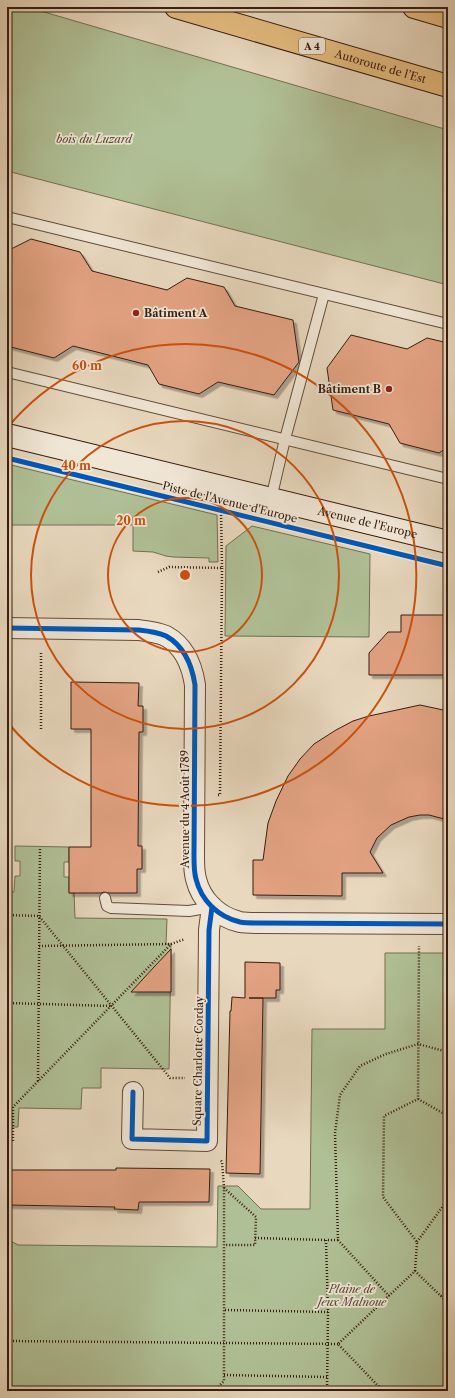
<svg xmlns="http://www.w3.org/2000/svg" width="455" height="1398" viewBox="0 0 455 1398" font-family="'Libre Caslon Text',serif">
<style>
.green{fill:#b0c096;stroke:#746e52}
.building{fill:#e3a383;stroke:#371c0f;filter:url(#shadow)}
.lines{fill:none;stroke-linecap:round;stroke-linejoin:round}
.lane-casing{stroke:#634b3b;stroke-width:12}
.street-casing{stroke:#634b3b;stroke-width:22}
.secondary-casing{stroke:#371c0f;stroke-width:24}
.highway-casing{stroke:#371c0f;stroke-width:24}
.path{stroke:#371c0f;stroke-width:2.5;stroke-dasharray:1 2;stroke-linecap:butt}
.lane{stroke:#f0e6d5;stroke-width:10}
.street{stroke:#f0e6d5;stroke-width:20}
.secondary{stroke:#f0e6d5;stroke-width:22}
.highway{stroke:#e4bc7f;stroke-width:22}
.cycleway-casing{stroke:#f0e6d5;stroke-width:8}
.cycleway{stroke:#0057b8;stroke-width:5}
.ring{fill:none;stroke:#cd500c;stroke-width:2}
.poi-dot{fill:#8f2418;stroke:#f0e6d5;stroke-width:1.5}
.labels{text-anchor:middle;stroke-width:3.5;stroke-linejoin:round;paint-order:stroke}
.shield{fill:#f0e6d5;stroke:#6e594a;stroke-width:1}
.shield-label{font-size:10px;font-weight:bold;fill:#371c0f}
.street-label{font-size:11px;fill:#371c0f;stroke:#f0e6d5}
.park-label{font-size:11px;font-style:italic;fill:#5b4d38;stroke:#f0e6d5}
.poi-label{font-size:11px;font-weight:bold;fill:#371c0f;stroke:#f0e6d5;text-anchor:start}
.centre{fill:#cd500c;stroke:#f0e6d5;stroke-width:2}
.ring-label{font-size:12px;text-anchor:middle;font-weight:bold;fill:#cd500c;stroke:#f0e6d5;stroke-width:3.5;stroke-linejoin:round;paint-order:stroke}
</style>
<defs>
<filter id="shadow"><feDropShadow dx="3.5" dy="3.5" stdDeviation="0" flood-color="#0004"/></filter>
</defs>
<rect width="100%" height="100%" fill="#e8d8be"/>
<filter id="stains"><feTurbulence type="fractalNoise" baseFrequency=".005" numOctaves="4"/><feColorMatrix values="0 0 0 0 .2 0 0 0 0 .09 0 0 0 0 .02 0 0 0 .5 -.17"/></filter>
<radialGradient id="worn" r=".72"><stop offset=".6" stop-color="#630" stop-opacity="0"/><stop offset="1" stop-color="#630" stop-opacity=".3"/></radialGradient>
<!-- green -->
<g class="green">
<polygon points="7,7 27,7 448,130 448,285 7,171"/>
<polygon points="7,464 217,515 218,562 209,562 209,558 173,557 166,556 153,552 133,551 133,525 7,525"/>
<polygon points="252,526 370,554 369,637 225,636 226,546"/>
<polygon points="15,846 69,847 69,862 64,862 64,877 69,877 69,893 74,893 75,918 167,919 166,944 171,944 169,1069 101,1068 101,1088 82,1088 81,1109 19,1108 18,1127 11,1127 11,1111 7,1111 7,892 14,892 15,876 20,876 20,861 15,861"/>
<polygon points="385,953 448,953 448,1391 7,1391 7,1239 18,1245 217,1247 218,1186 238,1186 261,1209 310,1209 312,1029 385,1029"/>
</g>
<!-- building -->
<g class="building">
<polygon points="31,239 80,252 92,271 167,290 187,278 224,287 235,306 293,320 299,362 274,395 218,382 199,394 159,384 148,365 73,346 54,358 7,346 7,251"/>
<polygon points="351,335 407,349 427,338 448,343 448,447 439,453 400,443 389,424 333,410 327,368"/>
<polygon points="401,615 447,615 448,675 369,675 369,653 388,632 401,632"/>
<polygon points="71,682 139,683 138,706 143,706 143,732 139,732 138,846 142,846 142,869 137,869 137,893 109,893 104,892 101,893 69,893 69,847 91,847 91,729 71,729"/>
<polygon points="420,705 448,711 448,820 429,815 420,815 409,817 391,825 377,838 370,852 383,873 342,873 342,896 253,895 253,860 263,860 268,823 276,801 288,776 300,759 314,744 336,730 353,721 369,716"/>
<polygon points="171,949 171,992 131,992 154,967"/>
<polygon points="245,962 280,963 280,990 276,990 276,998 249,998 263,998 260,1174 226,1173 230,1011 231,1011 232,997 245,998"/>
<polygon points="116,1168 210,1169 209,1202 139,1202 138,1210 114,1209 115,1207 7,1205 7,1170 116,1170"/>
</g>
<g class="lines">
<defs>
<g id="lane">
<polyline points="7,217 448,324"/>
<polyline points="7,372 448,479"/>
<polyline points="271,499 285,439 324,294"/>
<polyline points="105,898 107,906 111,908 189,911 212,907"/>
</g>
<g id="street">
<path d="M 7,628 L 138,630 C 147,631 157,632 166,636 C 184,646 192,665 195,685 L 194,857 C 194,864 194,872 196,879 C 201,900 218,917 240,922 C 245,923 252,923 258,923 L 448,924"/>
<polyline points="133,1092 132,1139 207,1141 209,930 212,907"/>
</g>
<g id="secondary">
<path id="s1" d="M 7,435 L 448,542"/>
</g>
<g id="highway">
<path id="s2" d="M 176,7 L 448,86"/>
<polyline points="414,7 448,17"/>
</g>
</defs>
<!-- lane casing -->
<use href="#lane" class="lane-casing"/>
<!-- street casing -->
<use href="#street" class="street-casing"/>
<!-- secondary casing -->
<use href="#secondary" class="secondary-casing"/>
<!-- highway casing -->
<use href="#highway" class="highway-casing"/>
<!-- path -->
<g class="path">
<polyline points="158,572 169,567 222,568 221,511"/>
<polyline points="41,729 41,652"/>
<polyline points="218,795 220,795 222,568"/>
<polyline points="7,915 39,916 170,1078 185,1078"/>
<polyline points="39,946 171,944 185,939"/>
<polyline points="7,1003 112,1006"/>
<polyline points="38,1081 40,847"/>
<polyline points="418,1099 448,1116"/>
<polyline points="13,1141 13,1107 171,944"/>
<polyline points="224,1188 256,1217 255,1245 225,1245"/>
<polyline points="255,1238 326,1240"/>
<polyline points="338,1240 389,1296"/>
<polyline points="417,1242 448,1199"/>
<polyline points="415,1271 417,1242 383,1197 384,1116 418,1099 419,946"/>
<polyline points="441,1296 448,1290"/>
<polyline points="225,1310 328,1312"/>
<polyline points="7,1341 338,1344"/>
<polyline points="224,1375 327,1377"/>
<polyline points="214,1391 224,1381 224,1188 222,1162 220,1159"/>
<polyline points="327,1391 328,1312 326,1240 338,1240 335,1133 340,1095 360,1066 386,1054 418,1044 448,1052"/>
<polyline points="383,1391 338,1344 415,1271 448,1303"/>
</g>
<!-- lane -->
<use href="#lane" class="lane"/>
<!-- street -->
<use href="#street" class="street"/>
<!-- secondary -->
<use href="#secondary" class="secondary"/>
<!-- highway -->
<use href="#highway" class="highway"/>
<defs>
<g id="cycleway">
<polyline points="7,458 448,566"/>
<path d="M 7,628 L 138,630 C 147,631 157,632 166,636 C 184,646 192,665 195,685 L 194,857 C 194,864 194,872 196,879 C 201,900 218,917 240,922 C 245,923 252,923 258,923 L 448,924"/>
<polyline points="133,1092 132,1139 207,1141 209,930 212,907"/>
</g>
</defs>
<!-- cycleway casing -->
<use href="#cycleway" class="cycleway-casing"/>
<!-- cycleway -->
<use href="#cycleway" class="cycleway"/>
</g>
<!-- distance rings -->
<g class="ring">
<circle cx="185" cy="575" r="77"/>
<circle cx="185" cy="575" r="154"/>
<path d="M8 427A231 231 0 1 1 8 723"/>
</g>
<!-- markers -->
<g class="poi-dot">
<circle cx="136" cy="313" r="4"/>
<circle cx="389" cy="389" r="4"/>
</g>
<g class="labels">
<!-- shield labels -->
<rect class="shield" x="299" y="38" width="26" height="16" rx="3"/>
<g class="shield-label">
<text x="312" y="50">A 4</text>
</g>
<!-- street labels -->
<g class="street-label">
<text dy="4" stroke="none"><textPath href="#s2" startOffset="213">Autoroute de l’Est</textPath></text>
<text transform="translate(230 502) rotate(14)" y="4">Piste de l'Avenue d'Europe</text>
<text dy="4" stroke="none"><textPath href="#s1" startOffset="371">Avenue de l'Europe</textPath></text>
<text transform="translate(185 809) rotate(-90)" y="4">Avenue du 4 Août 1789</text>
<text transform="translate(198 1061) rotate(-89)" y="4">Square Charlotte Corday</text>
</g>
<!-- park labels -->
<g class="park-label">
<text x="94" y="143">bois du Luzard</text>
<text x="352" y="1293">Plaine de<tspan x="352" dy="13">Jeux Malnoue</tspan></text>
</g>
<!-- poi labels -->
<g class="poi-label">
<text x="144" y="317">Bâtiment A</text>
<text x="381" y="393" text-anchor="end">Bâtiment B</text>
</g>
</g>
<circle cx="185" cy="575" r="6" class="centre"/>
<g class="ring-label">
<text x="87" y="370">60 m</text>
<text x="76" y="470">40 m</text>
<text x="131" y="525">20 m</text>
</g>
<!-- margin -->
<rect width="455" height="1398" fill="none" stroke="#e8d8be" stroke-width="24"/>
<rect x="8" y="8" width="439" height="1382" fill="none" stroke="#371c0f" stroke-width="2"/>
<rect x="12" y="12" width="431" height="1374" fill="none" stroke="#371c0f"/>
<rect width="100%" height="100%" filter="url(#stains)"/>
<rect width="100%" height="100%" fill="url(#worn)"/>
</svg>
